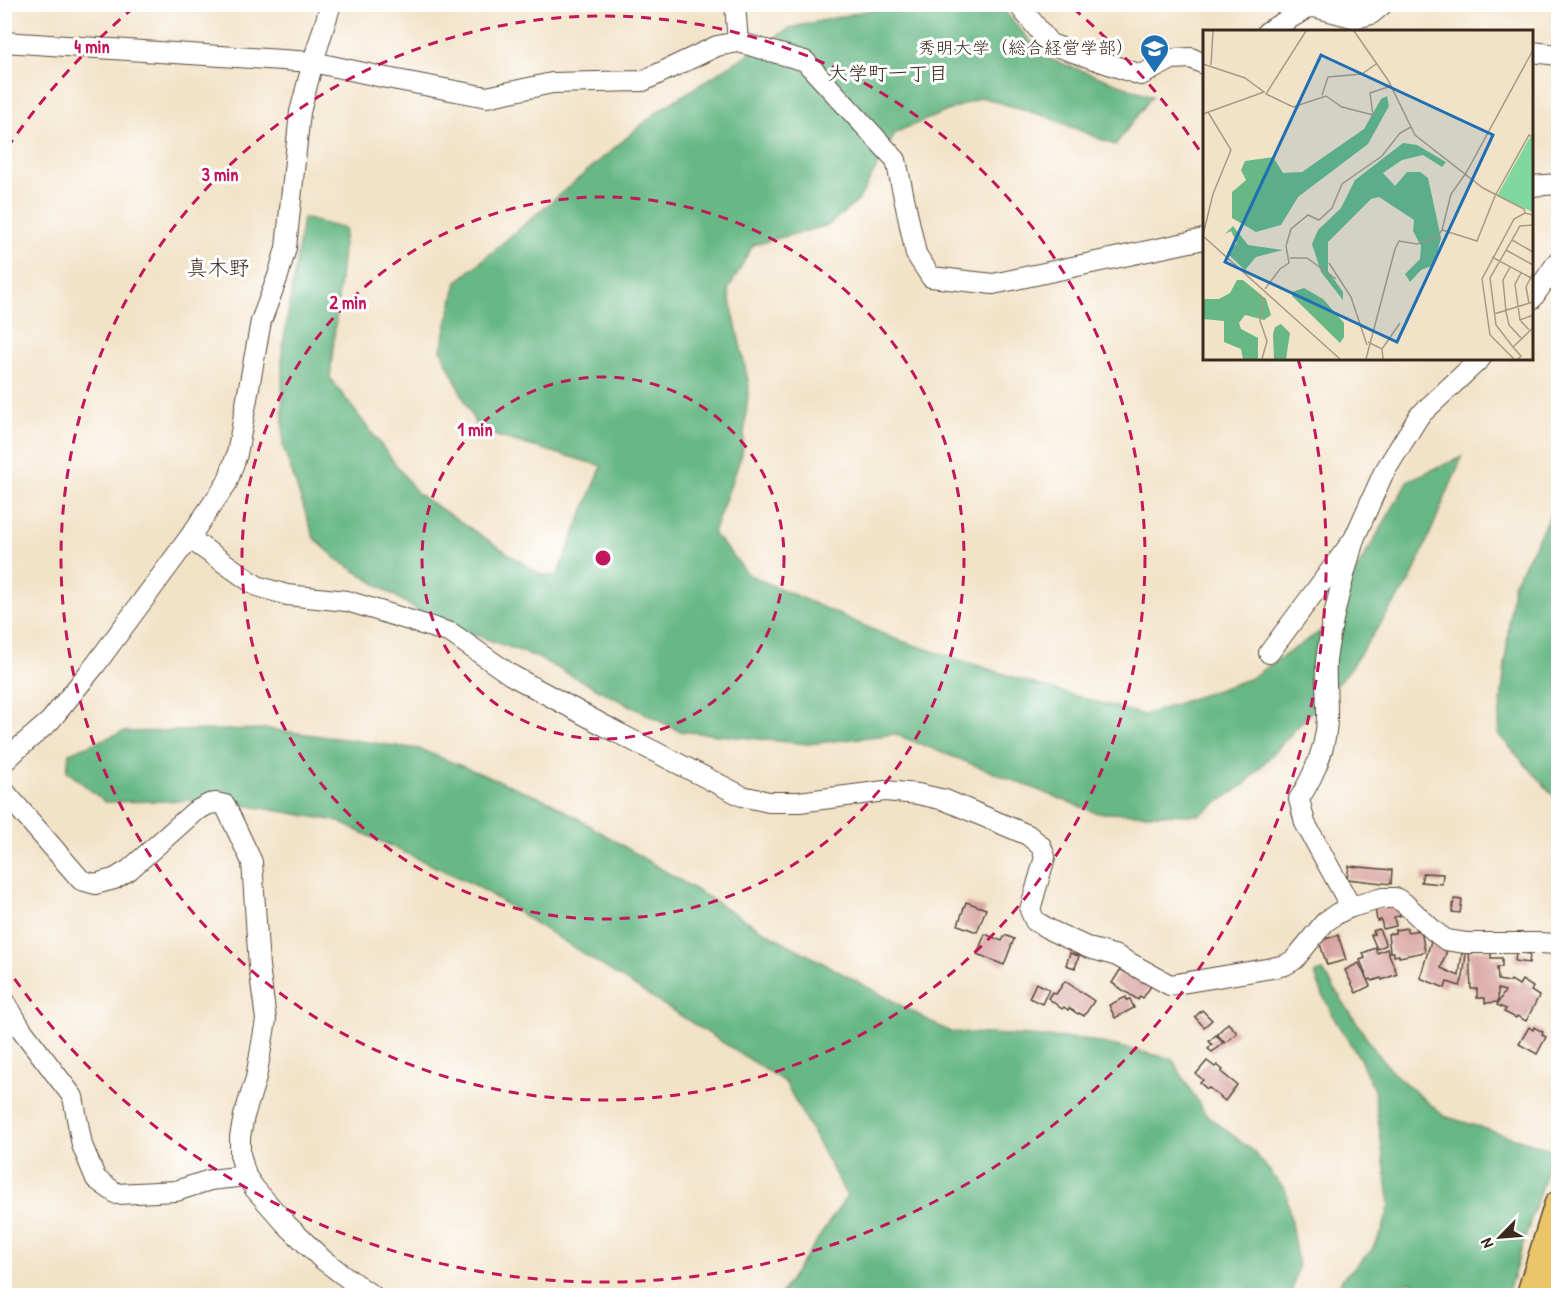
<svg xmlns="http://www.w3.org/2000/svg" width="1563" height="1300" viewBox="0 0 1563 1300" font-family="'Patrick Hand','Klee One',sans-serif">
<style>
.forest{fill:#67b885;stroke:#517152;stroke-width:1.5}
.building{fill:#d7a29e}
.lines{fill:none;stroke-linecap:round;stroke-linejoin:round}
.minor-casing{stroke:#564638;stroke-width:22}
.highway-casing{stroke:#564638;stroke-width:30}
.minor{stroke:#fff;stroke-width:20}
.highway{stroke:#ecc569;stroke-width:27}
.ring{fill:none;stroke:#c2185b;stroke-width:3;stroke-dasharray:10 8}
.labels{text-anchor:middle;stroke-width:6;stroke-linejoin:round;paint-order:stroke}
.poi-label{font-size:18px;fill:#3b2a1e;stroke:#fff;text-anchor:end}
.neighbourhood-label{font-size:20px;fill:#3b2a1e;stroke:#fff}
.quarter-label{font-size:21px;fill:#3b2a1e;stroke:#fff}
.inset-road{fill:none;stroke:#a99984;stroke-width:1.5}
.view{fill:#1f6fb2;fill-opacity:0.15;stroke:#1f6fb2;stroke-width:3}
.inset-edge{fill:none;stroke:#3b2a1e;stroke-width:3}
.centre{fill:#c2185b;stroke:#fff;stroke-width:3}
.ring-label{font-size:18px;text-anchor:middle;font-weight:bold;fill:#c2185b;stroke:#fff;stroke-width:6;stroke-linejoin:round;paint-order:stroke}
</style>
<rect width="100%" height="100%" fill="#fff"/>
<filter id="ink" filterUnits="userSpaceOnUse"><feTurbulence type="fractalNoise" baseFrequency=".0167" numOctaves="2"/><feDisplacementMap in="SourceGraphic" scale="12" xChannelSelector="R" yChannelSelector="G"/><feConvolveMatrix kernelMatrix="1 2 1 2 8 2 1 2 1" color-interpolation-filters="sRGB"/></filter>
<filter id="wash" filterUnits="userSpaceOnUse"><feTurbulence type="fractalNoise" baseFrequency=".008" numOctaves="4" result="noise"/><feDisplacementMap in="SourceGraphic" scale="24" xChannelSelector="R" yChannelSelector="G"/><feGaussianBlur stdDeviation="1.35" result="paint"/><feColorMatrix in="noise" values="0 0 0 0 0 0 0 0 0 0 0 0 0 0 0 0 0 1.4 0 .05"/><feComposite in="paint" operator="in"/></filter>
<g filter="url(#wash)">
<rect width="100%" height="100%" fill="#f2e3c8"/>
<!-- forest -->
<g class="forest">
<polygon points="994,4 1007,14 1044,57 1152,96 1115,145 1048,117 981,97 896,132 858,201 828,225 753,245 728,290 749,385 742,454 713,533 749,575 892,638 1047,688 1144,715 1249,679 1321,631 1409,480 1462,457 1411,579 1346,674 1244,785 1199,815 1097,813 895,734 808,744 679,731 534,656 433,620 338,560 314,538 283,446 282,352 303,218 345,229 330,378 418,494 541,575 557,576 602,466 479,431 441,350 457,282 658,111 790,28 879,8 904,5"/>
<polygon points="1558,501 1558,794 1554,796 1498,734 1513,585"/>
<polygon points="268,729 419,749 549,801 760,929 950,1032 1084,1039 1172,1059 1205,1114 1253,1151 1286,1191 1298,1266 1291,1295 780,1295 847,1196 785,1082 477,886 337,821 216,800 105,802 67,771 69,753 122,732"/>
<polygon points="1323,971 1371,1045 1392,1072 1444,1116 1553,1150 1507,1295 1455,1295 1409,1282 1393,1295 1336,1295 1342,1279 1371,1251 1382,1232 1390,1205 1374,1090 1359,1057 1335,1020 1323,995 1315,974"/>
</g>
<g id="blocks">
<!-- building -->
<g class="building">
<polygon points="1349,866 1392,870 1391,884 1347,879"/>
<polygon points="1423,873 1443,874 1442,884 1421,882"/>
<polygon points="1454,899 1462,900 1460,913 1452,912"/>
<polygon points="966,902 986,909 977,932 958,925"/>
<polygon points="1398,907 1400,916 1394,917 1396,926 1383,929 1381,920 1377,921 1375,908"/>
<polygon points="1407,928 1407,932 1421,930 1425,952 1399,957 1399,955 1394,956 1394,952 1390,952 1388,934 1395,933 1395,930"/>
<polygon points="1379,929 1386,945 1377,949 1371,935 1374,934 1373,931"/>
<polygon points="985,934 1002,941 1005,935 1014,939 1004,965 977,954"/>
<polygon points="1338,935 1346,960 1327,965 1319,941"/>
<polygon points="1431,941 1448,947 1441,968 1459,976 1462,953 1466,954 1463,977 1460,986 1447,982 1445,988 1420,978"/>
<polygon points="1375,948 1377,953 1387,949 1397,974 1382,980 1381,978 1372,981 1371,979 1368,980 1360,960 1365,958 1363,953"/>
<polygon points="1469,950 1491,950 1491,958 1502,958 1502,967 1497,967 1498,980 1510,982 1511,980 1519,985 1522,980 1533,987 1531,991 1539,996 1526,1021 1517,1016 1516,1018 1504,1012 1506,1009 1497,1005 1505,991 1498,989 1498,1002 1485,1003 1485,998 1477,998 1477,989 1471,989"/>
<polygon points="1516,952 1530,954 1529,963 1515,961"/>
<polygon points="1070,953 1079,956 1075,968 1066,965"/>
<polygon points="1359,963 1370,986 1356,993 1345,970"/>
<polygon points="1122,967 1153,983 1143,998 1140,996 1138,1000 1112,983"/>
<polygon points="1065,981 1094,1001 1084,1016 1079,1013 1078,1014 1069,1008 1068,1010 1064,1007 1062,1009 1048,998 1052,992 1056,994"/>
<polygon points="1036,983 1049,989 1042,1004 1029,998"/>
<polygon points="1126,997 1127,1000 1130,999 1134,1008 1115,1018 1109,1005"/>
<polygon points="1202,1010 1212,1020 1204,1027 1195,1017"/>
<polygon points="1228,1023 1237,1033 1225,1043 1217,1034"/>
<polygon points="1529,1027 1533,1030 1534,1027 1543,1032 1542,1035 1546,1037 1537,1054 1519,1044"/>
<polygon points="1216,1035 1223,1043 1212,1052 1208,1049 1212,1045 1209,1041"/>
<polygon points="1207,1061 1215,1067 1217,1065 1223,1070 1221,1072 1237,1085 1225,1101 1209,1088 1207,1089 1200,1083 1203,1080 1196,1074"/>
</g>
</g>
</g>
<g filter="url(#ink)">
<use href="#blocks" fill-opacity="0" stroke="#564638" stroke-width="1.5"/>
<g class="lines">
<defs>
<g id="minor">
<polyline points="1018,4 1050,44 1141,75 1172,59 1191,58 1204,64"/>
<polyline points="1267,32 1311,6 1356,18 1371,14 1383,4"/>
<polyline points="4,42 313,62 387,78 487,97 552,83 643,81 717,46 738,42 735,4"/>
<polyline points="738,42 805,61 896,160 916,254 931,277 993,284 1204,239"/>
<polyline points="1532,52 1558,55"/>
<polyline points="1532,186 1558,184"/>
<polyline points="1532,299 1558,261"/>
<polyline points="189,538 257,586 287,595 347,601 451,633 511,675 618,733 742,796 769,802 799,802 885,791 918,794 945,800 1028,835 1041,846 1045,857 1030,910 1035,921 1052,931 1089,948 1117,956 1170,985 1272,968 1285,965 1294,960 1325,922 1338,913 1351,907 1383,898 1396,898 1404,903 1434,931 1446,940 1466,943 1539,943 1558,944"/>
<polyline points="1269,653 1354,539 1383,474 1419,416 1481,358"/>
<polyline points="4,762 20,747 50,721 96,664 189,538 227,483 237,454 261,321 278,276 286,248 300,112 313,62 331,4"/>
<polyline points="4,791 81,880 95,884 114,879 129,870 194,812 209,804 216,803 225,805 252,862 259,966 266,1020 256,1078 244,1116 240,1137 240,1154 246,1176 255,1189 286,1224 322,1259 354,1283 373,1296"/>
<path d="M 1351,907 L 1305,823 L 1299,799 C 1316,772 1328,744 1327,712 C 1327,695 1325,678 1326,661 C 1331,619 1343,579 1354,539"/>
<polyline points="4,1000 22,1030 73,1097 82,1145 96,1179 117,1194 176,1191 210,1180 246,1176"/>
</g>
<g id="highway">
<polyline points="1530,1296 1558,1205"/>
<polyline points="1550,1296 1558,1270"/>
</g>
</defs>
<!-- minor casing -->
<use href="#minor" class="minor-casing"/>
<!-- highway casing -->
<use href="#highway" class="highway-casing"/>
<!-- minor -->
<use href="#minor" class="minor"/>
<!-- highway -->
<use href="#highway" class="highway"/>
</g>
</g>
<!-- distance rings -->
<g class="ring">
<circle cx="603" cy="558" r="181"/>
<circle cx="603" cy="558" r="361"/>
<circle cx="603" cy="558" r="542"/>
<path d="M7 148A723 723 0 0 1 133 8M1073 8A723 723 0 0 1 1202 154M1298 359A723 723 0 0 1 7 968"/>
</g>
<!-- icons -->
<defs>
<symbol id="university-pin" viewBox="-11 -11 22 30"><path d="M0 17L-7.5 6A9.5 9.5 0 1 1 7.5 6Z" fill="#1f6fb2" stroke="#fff"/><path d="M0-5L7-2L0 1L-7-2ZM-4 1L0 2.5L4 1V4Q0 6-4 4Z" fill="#fff"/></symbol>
</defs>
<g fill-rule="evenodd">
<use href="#university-pin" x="1138" y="32" width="33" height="45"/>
</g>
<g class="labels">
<!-- poi labels -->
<g class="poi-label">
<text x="1134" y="54">秀明大学（総合経営学部）</text>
</g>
<!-- neighbourhood labels -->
<g class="neighbourhood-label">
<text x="888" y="80">大学町一丁目</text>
</g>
<!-- quarter labels -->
<g class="quarter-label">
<text x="218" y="275">真木野</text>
</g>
</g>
<!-- overview -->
<g transform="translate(1203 30)">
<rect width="330" height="330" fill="#f2e3c8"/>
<path d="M 327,107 L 330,109 L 330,182 L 294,166 Z" fill="#7fd89e"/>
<path d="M 184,66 L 186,76 L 165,114 L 95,167 L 78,195 L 53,202 L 29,188 L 29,162 L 43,150 L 38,140 L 42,131 L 70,127 L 80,143 L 99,142 L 161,99 L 178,69 ZM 200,113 L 214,115 L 243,132 L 239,137 L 220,125 L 199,130 L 180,143 L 192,156 L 204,142 L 217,142 L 225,148 L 238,208 L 231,235 L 218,240 L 207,252 L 202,244 L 217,229 L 218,216 L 210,201 L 211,190 L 176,167 L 168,169 L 125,212 L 125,241 L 140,262 L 140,270 L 118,242 L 109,214 L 115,200 L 138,178 L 152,150 ZM 30,196 L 45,215 L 80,220 L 53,227 L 42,240 L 24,223 L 34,213 L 28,201 L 22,204 ZM 34,250 L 40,250 L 63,269 L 68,285 L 61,290 L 42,285 L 36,293 L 38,299 L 55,308 L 55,329 L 40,329 L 38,319 L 21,312 L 21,291 L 0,289 L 0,269 L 16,269 L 27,263 ZM 101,258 L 120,269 L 141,293 L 141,307 L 137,313 L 89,266 L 89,262 ZM 78,294 L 87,303 L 83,329 L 71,329 L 70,304 L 72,297 Z" fill="#67b885"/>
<path class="inset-road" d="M 103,1 L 63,64 L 90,77 L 123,66 L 139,77 L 170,85 L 167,63 L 188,56M 151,1 L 185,50 L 212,105 L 280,158 L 321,179 L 322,183M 330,20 L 263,143 L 248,164 L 239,200 L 274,211 L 292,166 L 326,105 L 330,107M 0,34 L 42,48 L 61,62 L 0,84M 8,35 L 10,1M 119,65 L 125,47 L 159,44 L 173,34M 0,205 L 10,164 L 28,120 L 5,82M 0,206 L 137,329M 309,210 L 330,222M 303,220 L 330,235M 289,227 L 330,249M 87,228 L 104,228 L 133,249M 126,233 L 148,267 L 164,315M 307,237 L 300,250 L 303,282 L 306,295 L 318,308M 62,259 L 77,239 L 86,233 L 83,216 L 88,199 L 105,185 L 116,190 L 129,178 L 139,154 L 179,126 L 197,103 L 208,97M 57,265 L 61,271 L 57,291 L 64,311 L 59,329M 326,273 L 323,257 L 330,243M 291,284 L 330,272M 317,290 L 312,254 L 318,243M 326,300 L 317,290 L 330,285M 165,312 L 179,319 L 180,329M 310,317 L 293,295 L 287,248 L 317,196 L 330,195M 179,319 L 197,293M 163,329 L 192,219 L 196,211 L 214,214 L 233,208 L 239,200M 311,329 L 287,305 L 279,249 L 311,189 L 322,183 L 330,185M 315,329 L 318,326 L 310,317 L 330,298"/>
<path class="view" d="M 118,25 L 290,105 L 194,312 L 22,232 Z"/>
<rect width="330" height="330" class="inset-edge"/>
</g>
<circle cx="603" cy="558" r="9" class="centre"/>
<g class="ring-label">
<text x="92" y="53">4 min</text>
<text x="220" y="181">3 min</text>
<text x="348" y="309">2 min</text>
<text x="475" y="436">1 min</text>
</g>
<!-- margin -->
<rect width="1563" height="1300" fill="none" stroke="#fff" stroke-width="24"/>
<!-- north arrow -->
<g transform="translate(1500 1237) rotate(245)" stroke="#ffffff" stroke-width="4.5" paint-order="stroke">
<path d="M0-4.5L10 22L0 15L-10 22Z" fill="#3b2a1e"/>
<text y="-9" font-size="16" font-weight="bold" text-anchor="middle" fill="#3b2a1e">N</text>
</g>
</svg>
